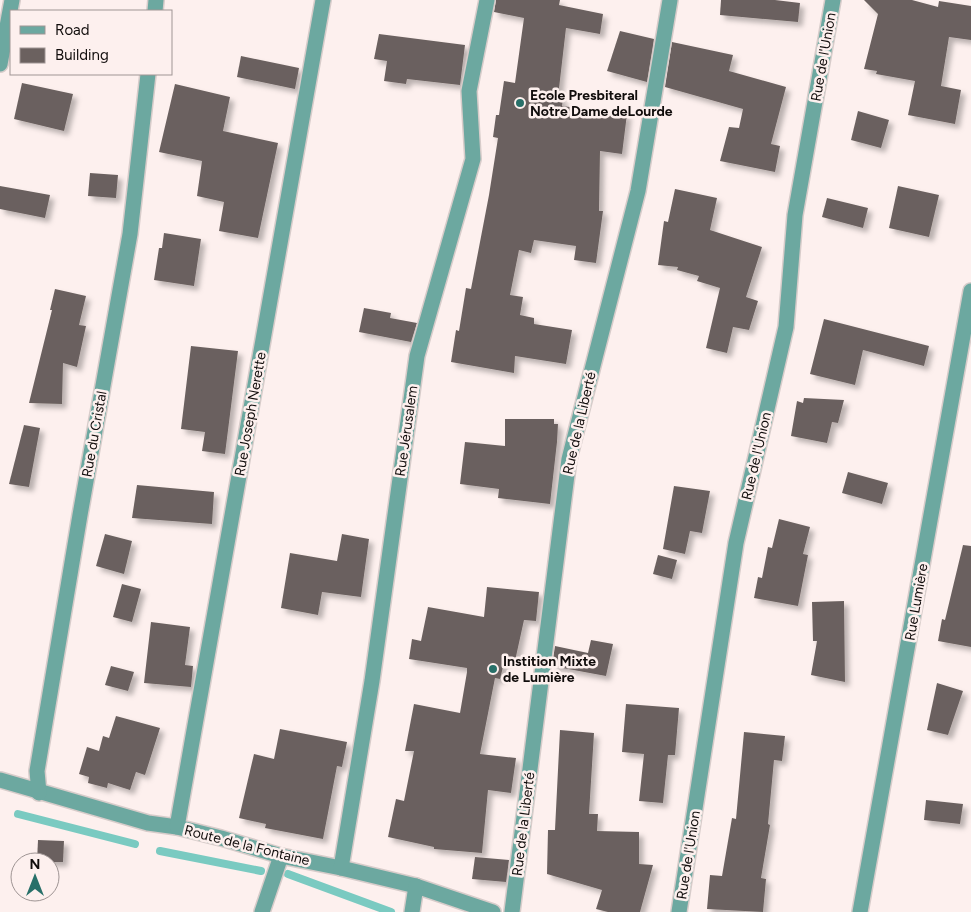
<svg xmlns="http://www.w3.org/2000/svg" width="971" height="912" viewBox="0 0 971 912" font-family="Figtree,sans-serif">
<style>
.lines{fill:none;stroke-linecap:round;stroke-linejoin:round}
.stream{stroke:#7acac1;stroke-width:8}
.building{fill:#6b615f;filter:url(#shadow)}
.minor-casing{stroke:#d7ccca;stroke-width:18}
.minor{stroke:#6ca8a0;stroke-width:15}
.poi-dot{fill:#287069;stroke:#fdf0ee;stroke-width:2}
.labels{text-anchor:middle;stroke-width:5;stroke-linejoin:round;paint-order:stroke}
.street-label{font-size:14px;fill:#110d0c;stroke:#fdf0ee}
.poi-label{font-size:14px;font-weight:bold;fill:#110d0c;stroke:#fdf0ee;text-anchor:start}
</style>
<defs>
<filter id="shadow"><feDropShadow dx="4.5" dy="4.5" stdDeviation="2.5" flood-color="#0004"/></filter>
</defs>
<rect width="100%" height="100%" fill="#fdf0ee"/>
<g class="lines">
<!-- stream -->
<g class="stream">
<polyline points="18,814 135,844"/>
<polyline points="160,851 261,871"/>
<polyline points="288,874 391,912"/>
</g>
</g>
<!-- building -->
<g class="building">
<polygon points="496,0 560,0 559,5 603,14 600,34 566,28 558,97 563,98 562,106 627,114 622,154 600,151 599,211 603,211 596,263 574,260 576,246 534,240 531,253 519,250 510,295 523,297 520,315 534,318 534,324 572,330 566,364 515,356 514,373 451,362 456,330 459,331 466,288 471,289 489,195 498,138 493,137 496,115 499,115 504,81 515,83 524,18 494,12"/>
<polygon points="721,0 775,0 800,3 798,22 720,15"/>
<polygon points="864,0 912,0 938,7 939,1 971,6 971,40 949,37 941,86 961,90 955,124 908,115 915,81 876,74 877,71 864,69 878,14"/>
<polygon points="620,31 654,39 647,82 607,71"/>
<polygon points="379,34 465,45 460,85 407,79 406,84 384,81 387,61 374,59"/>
<polygon points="672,42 733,55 729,71 786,87 771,144 780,146 775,172 720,161 729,127 739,128 743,109 665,87"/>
<polygon points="241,56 299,68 295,89 237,77"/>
<polygon points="22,83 73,94 64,131 14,119"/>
<polygon points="175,84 230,97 223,131 278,143 258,238 219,231 224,202 197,196 202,161 159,152"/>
<polygon points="858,111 889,120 881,148 851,140"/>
<polygon points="90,173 118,175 116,198 88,196"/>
<polygon points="0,186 50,195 45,218 0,209"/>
<polygon points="898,186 939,195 929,237 889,228"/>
<polygon points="675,189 717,198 710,230 762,247 746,297 758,301 749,330 733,327 727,353 706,348 720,288 697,281 699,276 677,270 678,267 658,265 664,221 668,222"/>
<polygon points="827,198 868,208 863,228 822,217"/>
<polygon points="164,233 201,239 194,286 154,280 159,248 162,248"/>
<polygon points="55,289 86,296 79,325 86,326 77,367 63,363 62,404 29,403 52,310 50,310"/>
<polygon points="364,308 391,313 390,318 417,323 411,342 359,332"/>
<polygon points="824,319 929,346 924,366 863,350 855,385 810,374"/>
<polygon points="191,346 238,351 225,454 202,451 205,432 181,429"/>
<polygon points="804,398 844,400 838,423 832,422 827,443 791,436 797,401 803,403"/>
<polygon points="505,419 554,419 554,424 558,424 557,442 550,504 498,498 499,489 460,484 465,442 505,446"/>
<polygon points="24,425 40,428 29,487 9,484"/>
<polygon points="848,472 888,483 882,504 842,493"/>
<polygon points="137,485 214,492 212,524 132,518"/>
<polygon points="674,486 710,491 702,533 690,531 685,554 663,549"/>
<polygon points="779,519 810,527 803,554 808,555 798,606 754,598 758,577 762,578 768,547 772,548"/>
<polygon points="105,534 132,541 124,574 96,566"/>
<polygon points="342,534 369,539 361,597 322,592 318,615 281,608 290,553 337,561"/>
<polygon points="963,545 971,546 971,647 938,641 942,619 945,620"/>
<polygon points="658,555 677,560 672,579 653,574"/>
<polygon points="122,584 141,589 132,622 113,617"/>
<polygon points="487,587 539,592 536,621 524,620 515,661 505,659 500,679 495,678 480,754 516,758 511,793 488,790 482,853 434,849 434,847 388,837 396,799 404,801 414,751 405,751 414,704 460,713 467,672 467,668 409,659 412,639 421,641 428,607 484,617"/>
<polygon points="844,601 845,682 811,675 817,641 813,641 812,602"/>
<polygon points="151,622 190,627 185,665 193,666 191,687 144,683"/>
<polygon points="591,640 613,644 606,676 552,666 555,646 588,653"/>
<polygon points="111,666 134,672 128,691 105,685"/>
<polygon points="937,683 963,691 948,735 927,730"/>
<polygon points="626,704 679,708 675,755 668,755 663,803 639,801 644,754 622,752"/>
<polygon points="116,716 160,728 145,775 136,772 130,790 108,783 107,788 88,783 89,777 79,774 87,747 99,751 103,736 109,738"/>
<polygon points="280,729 347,742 342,767 337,766 323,839 265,828 266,824 239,818 254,754 274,759"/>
<polygon points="560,730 594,733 589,814 598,814 597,831 639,832 639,864 653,865 640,912 608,912 596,909 602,890 547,874 548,830 555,830"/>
<polygon points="744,732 785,736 782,761 774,760 768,824 770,825 761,878 766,879 763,912 707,909 710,875 722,876 732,818 736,819"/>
<polygon points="926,800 963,804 960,824 924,820"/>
<polygon points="38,840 64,841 63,862 37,862"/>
<polygon points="475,857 509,860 506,882 472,879"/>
</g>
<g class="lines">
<defs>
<g id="minor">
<polyline points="155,11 156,0"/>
<polyline points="0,64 12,0"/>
<polyline points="0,780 148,823 177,827 221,838 281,856 341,868 416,886 493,912"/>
<polyline points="39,793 37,771 80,515 130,234 148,74"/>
<polyline points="177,827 323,0"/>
<polyline points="341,868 372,681 417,356 473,159 469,91 487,0"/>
<polyline points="262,912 281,856"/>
<polyline points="412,912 416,886"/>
<polyline points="512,912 569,459 638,191 670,0"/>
<polyline points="679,912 736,543 786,327 795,215 833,0"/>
<polyline points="860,912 971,291"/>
</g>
</defs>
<!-- minor casing -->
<use href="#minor" class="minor-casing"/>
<!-- minor -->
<use href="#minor" class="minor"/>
</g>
<!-- markers -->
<g class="poi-dot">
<circle cx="520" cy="103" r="5"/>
<circle cx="493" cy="669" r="5"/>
</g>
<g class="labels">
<!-- street labels -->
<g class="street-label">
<text transform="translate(823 57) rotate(-80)" y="5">Rue de l'Union</text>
<text transform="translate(250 414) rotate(-80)" y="5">Rue Joseph Nerette</text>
<text transform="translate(579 423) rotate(-77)" y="5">Rue de la Liberté</text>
<text transform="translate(406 431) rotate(-82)" y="5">Rue Jérusalem</text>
<text transform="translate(94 434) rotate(-80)" y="5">Rue du Cristal</text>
<text transform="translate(756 456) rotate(-77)" y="5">Rue de l'Union</text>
<text transform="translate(916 602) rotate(-80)" y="5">Rue Lumière</text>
<text transform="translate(523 824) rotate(-83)" y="5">Rue de la Liberté</text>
<text transform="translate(247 845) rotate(14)" y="5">Route de la Fontaine</text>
<text transform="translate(688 855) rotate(-81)" y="5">Rue de l'Union</text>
</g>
<!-- poi labels -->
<g class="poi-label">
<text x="530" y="100">Ecole Presbiteral<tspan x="530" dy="16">Notre Dame deLourde</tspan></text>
<text x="503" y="666">Instition Mixte<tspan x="503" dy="16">de Lumière</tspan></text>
</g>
</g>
<!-- legend -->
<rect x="10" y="10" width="162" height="65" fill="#fdf0ee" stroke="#9f9594"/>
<rect x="20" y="26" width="25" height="8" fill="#6ca8a0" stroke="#9f9594"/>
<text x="55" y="35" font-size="15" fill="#110d0c">Road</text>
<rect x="20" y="48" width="25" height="15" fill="#6b615f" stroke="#9f9594"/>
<text x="55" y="60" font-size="15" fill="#110d0c">Building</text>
<!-- north arrow -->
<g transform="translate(35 877)"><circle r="24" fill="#fdf0ee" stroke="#9f9594"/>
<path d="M0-4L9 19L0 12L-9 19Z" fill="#287069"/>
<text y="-8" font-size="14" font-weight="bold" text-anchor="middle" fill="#110d0c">N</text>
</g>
</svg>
